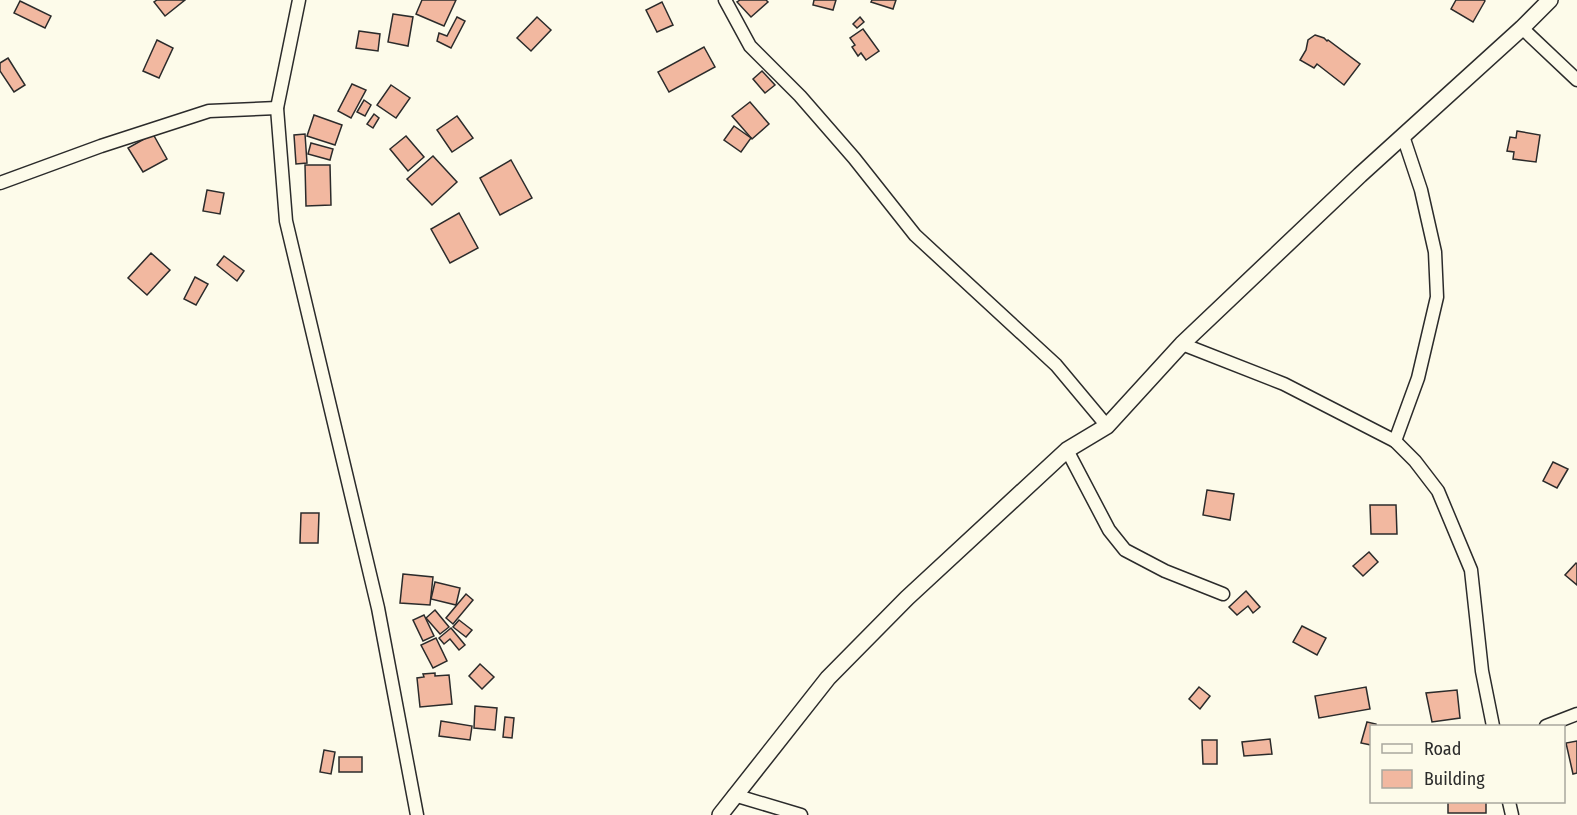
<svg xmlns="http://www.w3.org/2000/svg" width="1577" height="815" viewBox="0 0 1577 815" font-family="'Fira Sans Condensed',sans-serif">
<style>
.building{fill:#f2b8a0;stroke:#2b2b2b;stroke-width:1.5}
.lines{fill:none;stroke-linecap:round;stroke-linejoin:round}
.minor-casing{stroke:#2b2b2b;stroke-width:15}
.tertiary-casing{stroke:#2b2b2b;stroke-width:18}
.minor{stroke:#fdfbea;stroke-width:12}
.tertiary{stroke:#fdfbea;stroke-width:15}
</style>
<rect width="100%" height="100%" fill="#fdfbea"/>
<!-- building -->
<g class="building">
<polygon points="157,0 185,0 165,16 154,2"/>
<polygon points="422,0 456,0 444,26 416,14"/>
<polygon points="740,0 766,0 768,2 751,17 737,2"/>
<polygon points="814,0 836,0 833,10 813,5"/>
<polygon points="872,0 896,0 893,9 871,2"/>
<polygon points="1456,0 1484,0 1485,1 1473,22 1451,9"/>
<polygon points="20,1 51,16 45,28 14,13"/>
<polygon points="662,2 673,25 657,32 646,10"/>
<polygon points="393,14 413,17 408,46 388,42"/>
<polygon points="457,17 465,21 451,48 437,41 439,33 447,36"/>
<polygon points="537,17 551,30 531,51 517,38"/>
<polygon points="860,17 864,22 857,28 853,24"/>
<polygon points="863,29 879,51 866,60 861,53 858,56 852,47 855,45 850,38"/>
<polygon points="359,31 380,34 378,51 356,48"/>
<polygon points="1315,35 1324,38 1327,41 1328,40 1360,64 1344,85 1317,64 1314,68 1300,60 1306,50 1308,40"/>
<polygon points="157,40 173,48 159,78 143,71"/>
<polygon points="704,47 715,67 669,92 658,72"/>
<polygon points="8,58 25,85 14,92 0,71 0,63"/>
<polygon points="762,71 775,85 765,93 753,79"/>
<polygon points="352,84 366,90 351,118 338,111"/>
<polygon points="391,85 410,98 396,118 377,105"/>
<polygon points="364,100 371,105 365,116 357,112"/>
<polygon points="750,102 769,124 752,139 732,116"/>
<polygon points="374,114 379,118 373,128 367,124"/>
<polygon points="314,115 342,125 335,145 307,136"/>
<polygon points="457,116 473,138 452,152 437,130"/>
<polygon points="734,126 751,138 741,152 724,140"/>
<polygon points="1517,131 1540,135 1536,162 1513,159 1514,152 1507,151 1510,137 1516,138"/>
<polygon points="153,134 167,159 143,172 128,148"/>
<polygon points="305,134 307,163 296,164 294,135"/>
<polygon points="406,136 424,157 408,171 390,149"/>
<polygon points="311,143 333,149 330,160 308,154"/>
<polygon points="433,156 457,182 432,205 407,179"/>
<polygon points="511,160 532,198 500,215 480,178"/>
<polygon points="305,165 330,165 331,205 306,206"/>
<polygon points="207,190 224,193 220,214 203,211"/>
<polygon points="459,213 478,248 450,263 431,229"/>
<polygon points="151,253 170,270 147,295 128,278"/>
<polygon points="224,256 244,271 237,281 217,265"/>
<polygon points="195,277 208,284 196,305 184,299"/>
<polygon points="1553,462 1568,469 1557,488 1543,481"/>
<polygon points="1207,490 1234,494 1230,520 1203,515"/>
<polygon points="1370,505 1396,505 1397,534 1371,534"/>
<polygon points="301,513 319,513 318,543 300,543"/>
<polygon points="1369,552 1378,562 1363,576 1353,566"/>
<polygon points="1576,563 1577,564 1577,585 1565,575"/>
<polygon points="403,574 433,577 430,605 400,603"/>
<polygon points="435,582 460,588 456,605 431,599"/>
<polygon points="1246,591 1260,607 1253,613 1248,606 1237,615 1229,607"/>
<polygon points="466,594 473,600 453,624 446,618"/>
<polygon points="435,610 449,627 440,634 426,618"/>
<polygon points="424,615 434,636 423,641 413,620"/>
<polygon points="459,620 472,630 466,637 453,627"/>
<polygon points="1302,626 1326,638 1317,655 1293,642"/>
<polygon points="451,628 465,645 459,650 450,639 444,644 439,638"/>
<polygon points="436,638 447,661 433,668 421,645"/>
<polygon points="480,664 494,677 482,689 469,676"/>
<polygon points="435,673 435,676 449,675 452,704 420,707 417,678 424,677 423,674"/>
<polygon points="1199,687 1210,696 1200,709 1189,699"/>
<polygon points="1366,687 1370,709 1319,718 1315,696"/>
<polygon points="1457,690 1460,718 1432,722 1426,693"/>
<polygon points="475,706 497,708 495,730 474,728"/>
<polygon points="505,717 514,718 512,738 503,737"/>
<polygon points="441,721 472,726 470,740 439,736"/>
<polygon points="1367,722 1376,724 1376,726 1372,726 1371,745 1361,743"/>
<polygon points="1270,739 1272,754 1244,756 1242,742"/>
<polygon points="1202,740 1217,740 1217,764 1203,764"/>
<polygon points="1577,741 1577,773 1573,774 1566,743"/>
<polygon points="324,750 335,752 331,774 320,772"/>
<rect x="339" y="757" width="23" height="15"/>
<rect x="1448" y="802" width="38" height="11"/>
</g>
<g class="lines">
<defs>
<g id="minor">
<polyline points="299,0 277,108 286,221 378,608 417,815"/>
<polyline points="725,0 750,46 800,96 854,158 915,235 1056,365 1107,426"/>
<polyline points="1522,28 1577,80"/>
<polyline points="0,183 101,146 209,111 277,108"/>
<polyline points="1182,344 1284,384 1395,441 1415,461 1438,491 1471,570 1482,671 1493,726"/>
<polyline points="1395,441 1418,378 1437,297 1435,252 1421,190 1403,136"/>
<polyline points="1067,450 1109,530 1125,550 1165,571 1223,594"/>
<polyline points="1546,726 1577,714"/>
<polyline points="734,795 801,815"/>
<polyline points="1509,802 1512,815"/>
</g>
<polyline id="tertiary" points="720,815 828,678 907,598 1067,450 1107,426 1182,344 1360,175 1522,28 1550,0"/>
</defs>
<!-- minor casing -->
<use href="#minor" class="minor-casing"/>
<!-- tertiary casing -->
<use href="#tertiary" class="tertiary-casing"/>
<!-- minor -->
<use href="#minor" class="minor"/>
<!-- tertiary -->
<use href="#tertiary" class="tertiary"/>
</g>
<!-- legend -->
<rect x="1370" y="725" width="195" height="78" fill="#fdfbea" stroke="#a9a89e" stroke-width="1.5"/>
<rect x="1382" y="744" width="30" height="9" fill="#fdfbea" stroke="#a9a89e" stroke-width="1.5"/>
<text x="1424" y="755" font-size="18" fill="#2b2b2b">Road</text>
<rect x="1382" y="770" width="30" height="18" fill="#f2b8a0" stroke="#a9a89e" stroke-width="1.5"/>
<text x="1424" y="785" font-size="18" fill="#2b2b2b">Building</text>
</svg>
